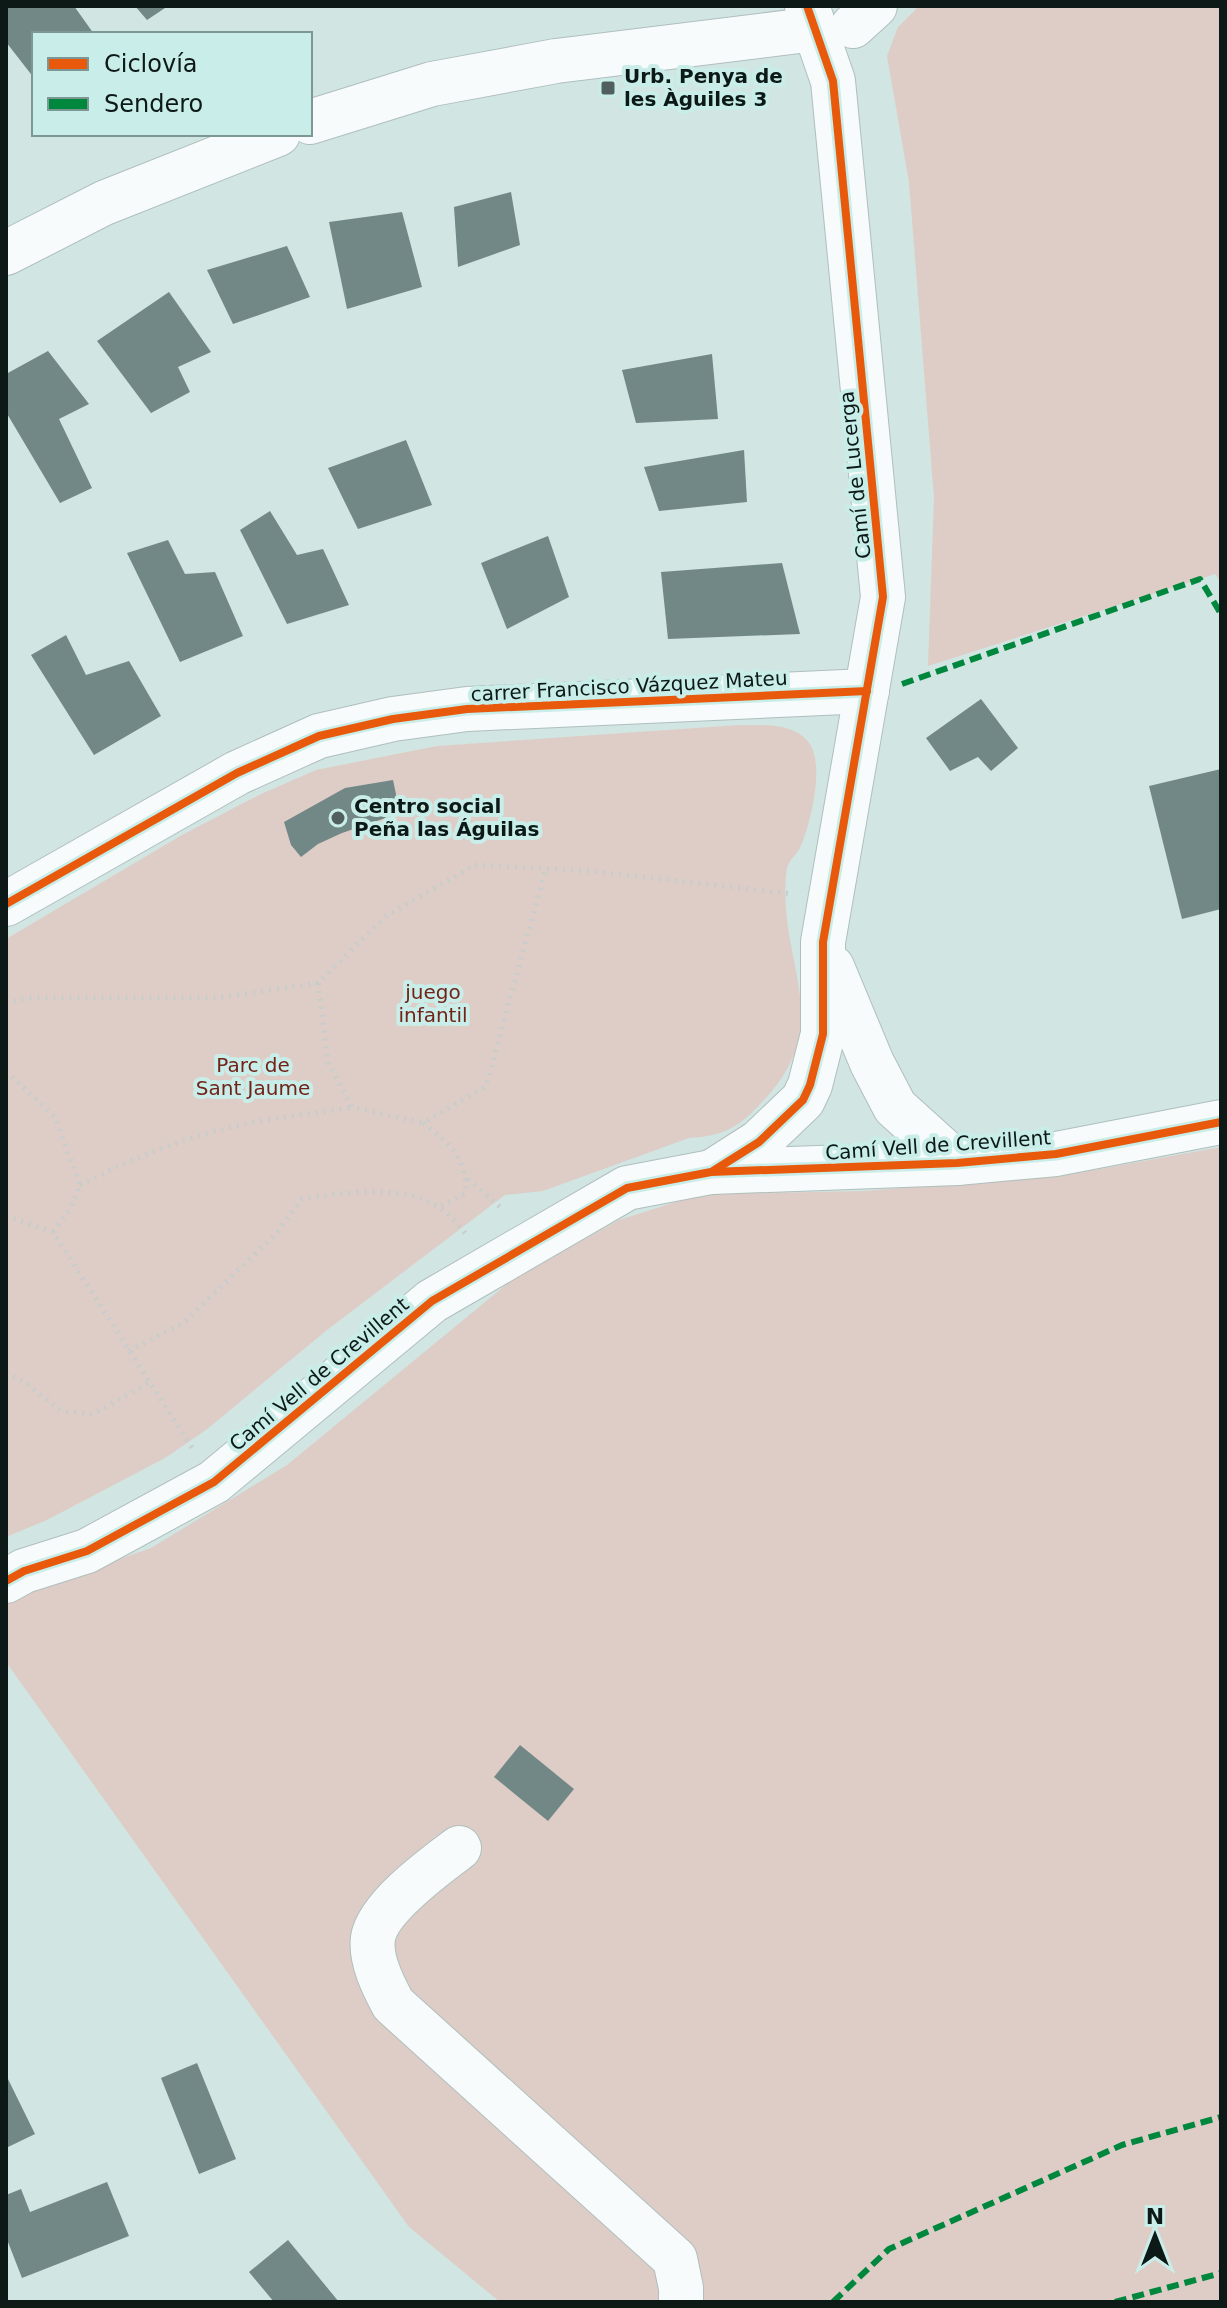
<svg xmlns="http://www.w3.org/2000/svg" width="1227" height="2308" viewBox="0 0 1227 2308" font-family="'DejaVu Sans',sans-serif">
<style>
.green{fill:#decdc6}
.building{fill:#718886}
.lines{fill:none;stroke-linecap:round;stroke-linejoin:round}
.minor-casing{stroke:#afbfbd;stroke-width:46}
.path{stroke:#c7cdcc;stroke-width:5;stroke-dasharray:2 6;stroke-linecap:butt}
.minor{stroke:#f8fbfb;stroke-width:44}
.quiet{stroke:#00873e;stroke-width:6;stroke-dasharray:12 6;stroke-linecap:butt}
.cycleway-casing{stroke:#c9ede8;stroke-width:13}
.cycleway{stroke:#e8590c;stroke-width:8}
.poi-dot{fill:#51605e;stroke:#c9ede8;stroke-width:3}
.labels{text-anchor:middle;stroke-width:8;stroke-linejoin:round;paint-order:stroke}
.poi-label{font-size:20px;font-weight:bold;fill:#0c1917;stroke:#c9ede8;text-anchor:start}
.street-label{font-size:20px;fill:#0c1917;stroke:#c9ede8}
.park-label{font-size:20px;fill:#712318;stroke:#c9ede8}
</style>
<rect width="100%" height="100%" fill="#d1e5e2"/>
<!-- green -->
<g class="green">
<polygon points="919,6 1221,6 1221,583 1215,574 928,666 934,498 909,182 887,56 898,27"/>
<path d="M 739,725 C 761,725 798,722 811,746 C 824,769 810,826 800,848 C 796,855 789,860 787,868 C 774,958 840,1021 763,1101 C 739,1127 725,1136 689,1138 L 543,1191 L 505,1195 L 327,1330 L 206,1430 L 165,1458 L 47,1520 L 6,1537 L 6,939 L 182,835 L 261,794 L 316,770 L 437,746 Z"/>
<polygon points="1221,1147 1221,2302 500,2302 409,2227 6,1662 6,1602 18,1594 151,1548 287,1465 513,1279 619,1220 701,1194 864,1191 1061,1176"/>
</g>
<!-- building -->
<g class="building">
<polygon points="6,6 74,6 94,34 34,34 34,78 6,42"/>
<polygon points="135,6 168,6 147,20"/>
<polygon points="511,192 520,245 458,267 454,207"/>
<polygon points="402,212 422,287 347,309 329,222"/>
<polygon points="287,246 310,297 233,324 207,270"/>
<polygon points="169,292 211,352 178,367 190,392 151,413 97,341"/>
<polygon points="48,351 89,404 59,419 92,488 60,503 6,412 6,374"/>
<polygon points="712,354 718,419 636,423 622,370"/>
<polygon points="406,440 432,505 358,529 328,468"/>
<polygon points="744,450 747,502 659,511 644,467"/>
<polygon points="270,511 297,555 323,549 349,605 287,624 240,530"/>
<polygon points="548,536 569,597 507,629 481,563"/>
<polygon points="168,540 185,574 215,572 243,636 180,662 127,553"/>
<polygon points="782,563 800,634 668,639 661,572"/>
<polygon points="66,635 86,675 129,661 161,716 94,755 31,655"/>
<polygon points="981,699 1018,748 991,771 978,757 950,771 926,738"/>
<polygon points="1221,769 1221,909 1182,919 1149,786"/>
<polygon points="393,780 400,813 342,833 318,844 301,857 291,845 284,822 345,788"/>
<polygon points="520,1745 574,1789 548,1821 494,1777"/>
<polygon points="197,2063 236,2159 199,2174 161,2078"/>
<polygon points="6,2075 35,2134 6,2148"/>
<polygon points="107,2182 129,2236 22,2278 6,2237 6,2195 21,2189 30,2212"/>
<polygon points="288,2240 339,2302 274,2302 249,2272"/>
</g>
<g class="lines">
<defs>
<g id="minor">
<polyline points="853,26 875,6"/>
<polyline points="310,122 432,84 556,61 815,29"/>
<polyline points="6,253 104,203 278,134"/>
<polyline points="6,904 237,773 319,736 393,719 467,709 867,691"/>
<polyline points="832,967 872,1063 895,1107 957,1163"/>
<polyline points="712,1172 759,1142 803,1100 810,1085 823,1034 823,942 883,597 833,81 807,6"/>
<polyline points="6,1581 24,1571 87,1551 214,1482 432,1301 627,1188 711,1172 957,1163 1056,1154 1221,1122"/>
<path d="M 459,1848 C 435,1866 378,1907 373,1938 C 370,1960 383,1985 393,2004 L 675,2259 L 681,2288 L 681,2302"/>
</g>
</defs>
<!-- minor casing -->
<use href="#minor" class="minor-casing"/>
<!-- path -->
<g class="path">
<polyline points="318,983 328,1063 352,1107 423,1123 486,1086 546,868"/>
<polyline points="6,1003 27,998 217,998 318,983 386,916 475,865 590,871 793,894"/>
<polyline points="6,1071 55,1117 80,1185 70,1209 53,1232"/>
<path d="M 423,1123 C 448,1142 469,1159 465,1194 L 439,1207"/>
<polyline points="468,1179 500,1207"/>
<path d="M 80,1185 C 135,1157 194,1133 255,1122 C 287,1116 320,1113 352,1107"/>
<polyline points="6,1216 53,1232 194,1451"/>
<path d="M 129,1351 L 183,1323 L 276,1234 L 302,1199 C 343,1193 402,1183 438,1207 C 448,1213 457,1224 465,1233"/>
<polyline points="6,1373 23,1381 62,1411 93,1414 150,1382"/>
</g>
<!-- minor -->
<use href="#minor" class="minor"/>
<!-- quiet -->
<g class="quiet">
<polyline points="902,684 1200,579 1221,614"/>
<polyline points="833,2302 889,2249 1122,2145 1221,2117"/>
<polyline points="1115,2302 1221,2273"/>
</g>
<defs>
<g id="cycleway">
<polyline points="6,904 237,773 319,736 393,719 467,709 867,691"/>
<polyline points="713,1171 759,1142 803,1100 810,1085 823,1034 823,942 883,597 833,81 807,6"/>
<polyline points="6,1581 24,1571 87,1551 214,1482 432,1301 627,1188 711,1172 957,1163 1056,1154 1221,1122"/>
</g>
</defs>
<!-- cycleway casing -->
<use href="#cycleway" class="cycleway-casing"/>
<!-- cycleway -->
<use href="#cycleway" class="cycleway"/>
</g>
<!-- markers -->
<g class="poi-dot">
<rect x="600" y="80" width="16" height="16" rx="4"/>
<circle cx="338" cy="818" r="8"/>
</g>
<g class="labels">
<!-- poi labels -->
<g class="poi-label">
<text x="624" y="83">Urb. Penya de<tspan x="624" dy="23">les Àguiles 3</tspan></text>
<text x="354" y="813">Centro social<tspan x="354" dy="23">Peña las Águilas</tspan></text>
</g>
<!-- street labels -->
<g class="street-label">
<text transform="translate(855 475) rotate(-96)" y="7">Camí de Lucerga</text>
<text transform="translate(629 686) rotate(-3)" y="7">carrer Francisco Vázquez Mateu</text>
<text transform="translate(938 1145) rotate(-4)" y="7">Camí Vell de Crevillent</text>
<text transform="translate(319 1374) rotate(-40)" y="7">Camí Vell de Crevillent</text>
</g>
<!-- park labels -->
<g class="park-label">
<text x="433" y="999">juego<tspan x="433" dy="23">infantil</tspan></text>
<text x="253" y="1072">Parc de<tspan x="253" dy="23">Sant Jaume</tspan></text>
</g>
</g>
<!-- border -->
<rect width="1227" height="2308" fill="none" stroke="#0c1917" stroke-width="16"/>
<!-- legend -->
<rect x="32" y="32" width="280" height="104" fill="#c9ede8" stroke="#7d9894" stroke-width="2"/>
<rect x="48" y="58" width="40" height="12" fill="#e8590c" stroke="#7d9894" stroke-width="2"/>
<text x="104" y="72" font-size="24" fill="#0c1917">Ciclovía</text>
<rect x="48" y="98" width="40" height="12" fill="#00873e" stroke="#7d9894" stroke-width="2"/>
<text x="104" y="112" font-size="24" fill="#0c1917">Sendero</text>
<!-- north arrow -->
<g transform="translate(1155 2236)" stroke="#c9ede8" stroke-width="6" paint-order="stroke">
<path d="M0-6L14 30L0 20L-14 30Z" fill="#0c1917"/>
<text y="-12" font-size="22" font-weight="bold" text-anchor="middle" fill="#0c1917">N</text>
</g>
</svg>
